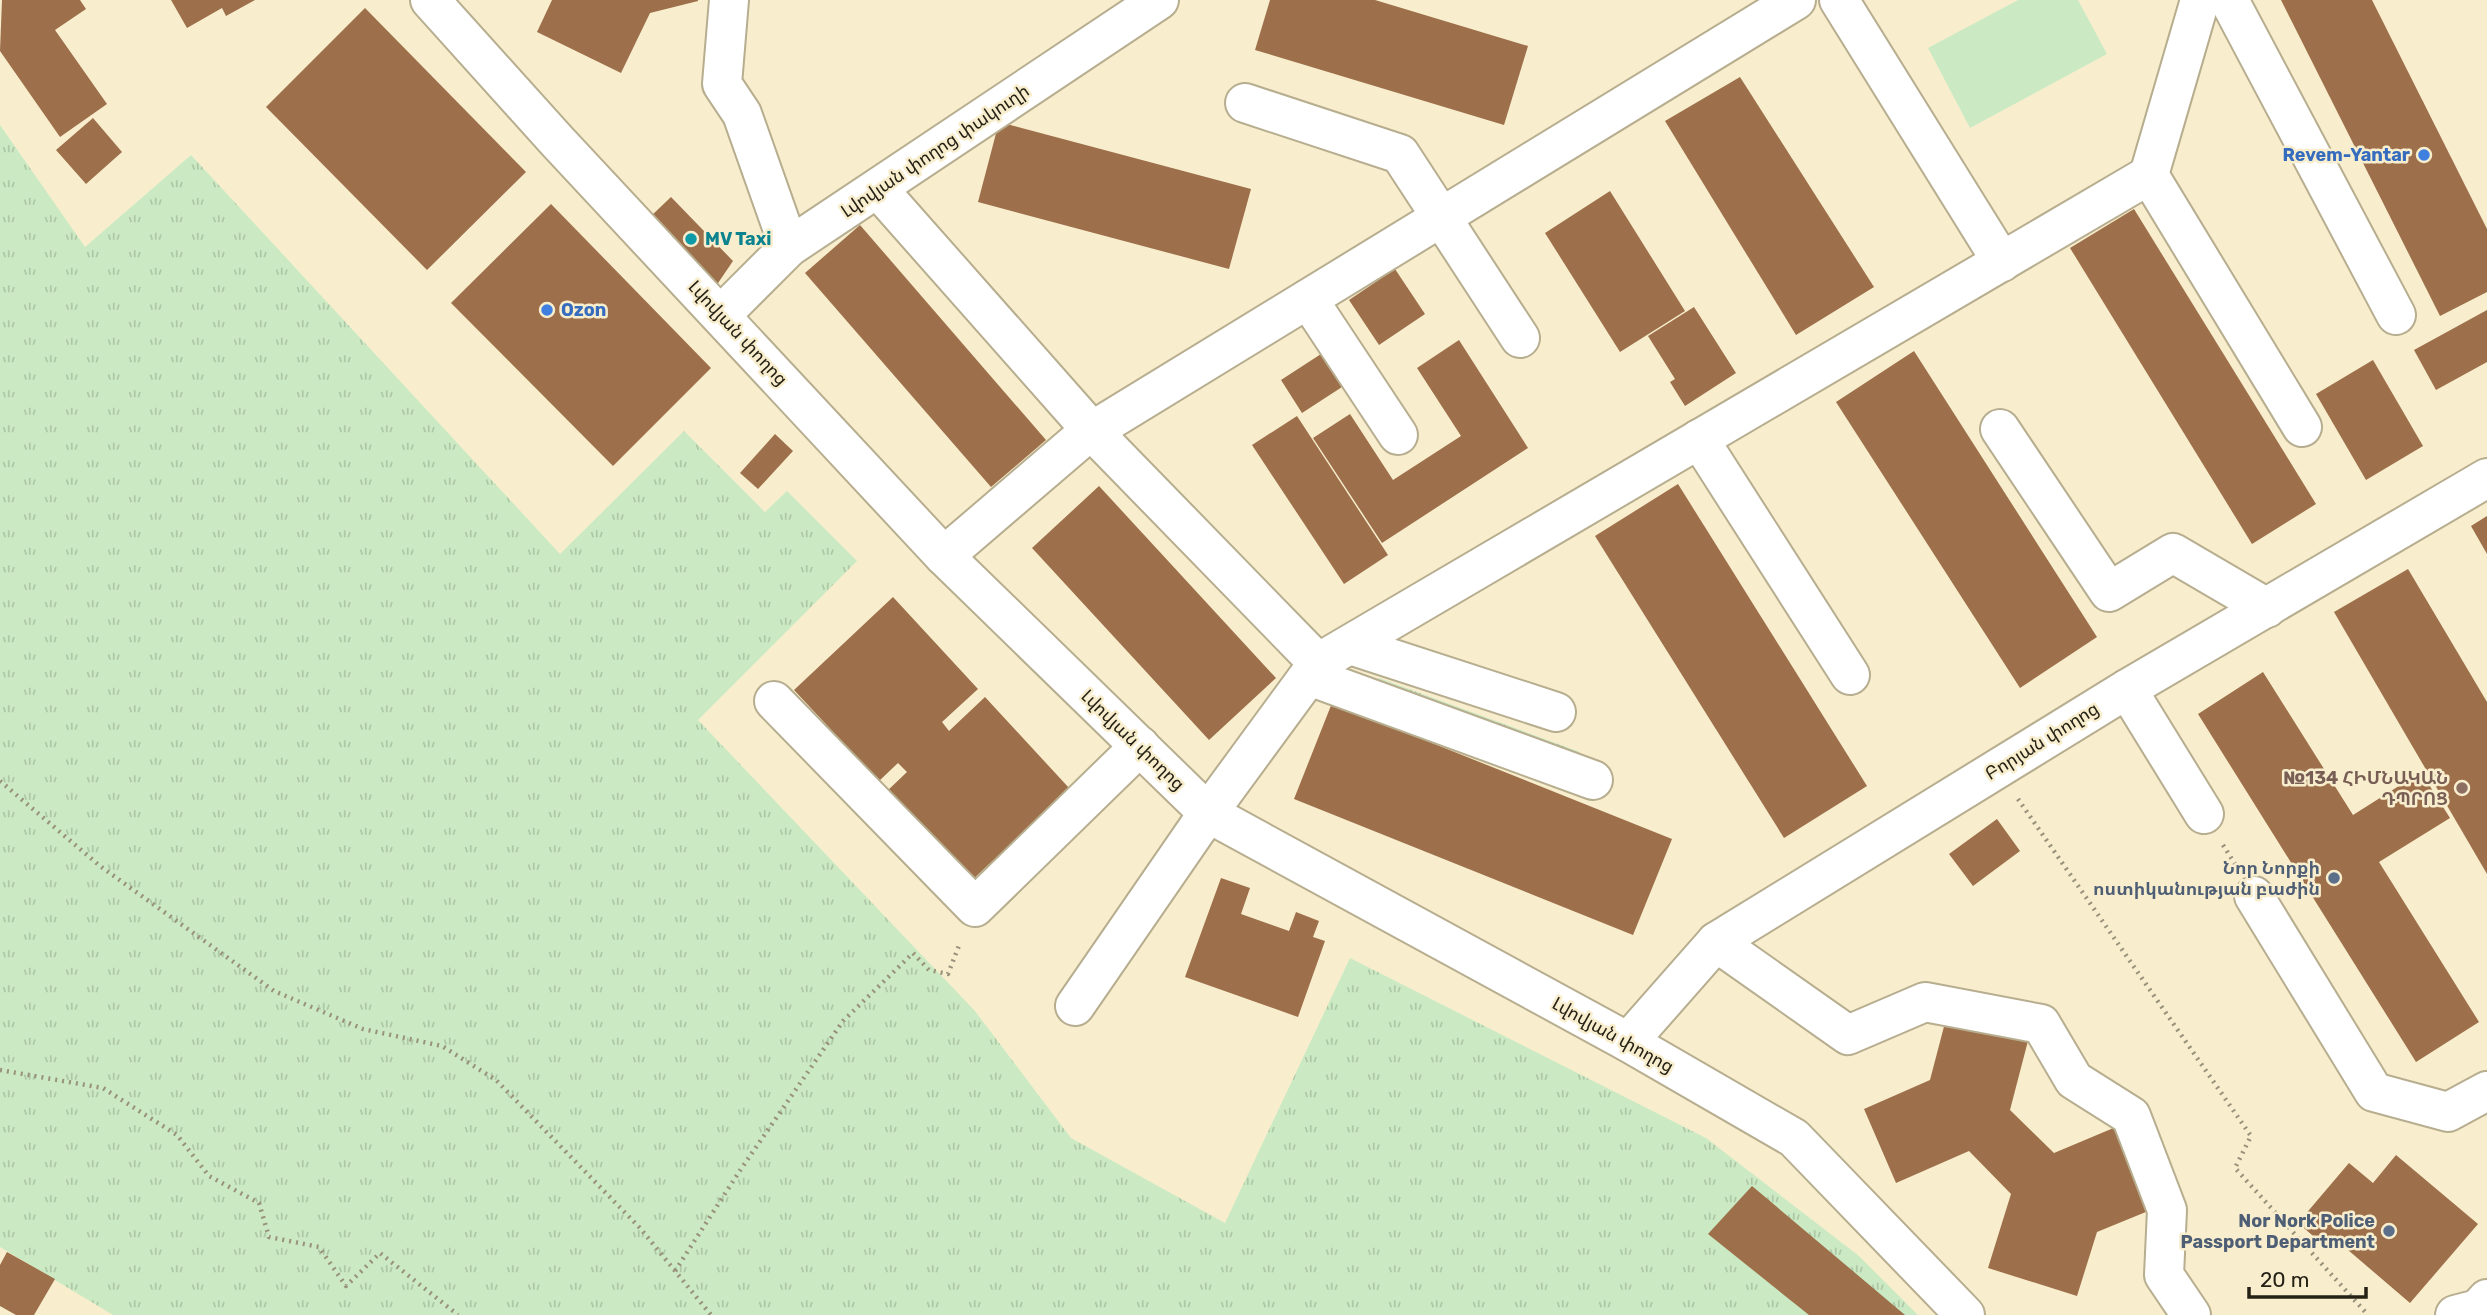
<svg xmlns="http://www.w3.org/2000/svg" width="2487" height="1315" viewBox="0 0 2487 1315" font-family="Rubik,'Noto Sans Armenian',sans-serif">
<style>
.grass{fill:url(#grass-tufts)}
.green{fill:#cbeac3}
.building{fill:#9d6f4a}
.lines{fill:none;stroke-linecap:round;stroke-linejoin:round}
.minor-casing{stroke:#b7ad8f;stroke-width:42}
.path{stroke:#99927b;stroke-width:4.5;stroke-dasharray:2 5;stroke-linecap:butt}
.minor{stroke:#fff;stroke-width:38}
.shop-dot{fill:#3f7fe0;stroke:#f8eece;stroke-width:2.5}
.culture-dot{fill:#0f9aa8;stroke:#f8eece;stroke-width:2.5}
.education-dot{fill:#8d6e63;stroke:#f8eece;stroke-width:2.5}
.service-dot{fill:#5c6f8a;stroke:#f8eece;stroke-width:2.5}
.labels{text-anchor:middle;stroke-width:5;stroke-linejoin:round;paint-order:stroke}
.street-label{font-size:18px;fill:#252115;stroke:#f8eece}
.shop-label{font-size:18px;font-weight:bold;fill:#366cbe;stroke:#f8eece;text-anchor:end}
.culture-label{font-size:18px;font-weight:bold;fill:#0d838f;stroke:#f8eece;text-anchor:start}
.education-label{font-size:18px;font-weight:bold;fill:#785e54;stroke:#f8eece;text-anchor:end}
.service-label{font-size:18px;font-weight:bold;fill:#4e5e75;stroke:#f8eece;text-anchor:end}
</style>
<defs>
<pattern id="grass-tufts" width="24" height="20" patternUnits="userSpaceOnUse" patternTransform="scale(1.75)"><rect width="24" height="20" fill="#cbeac3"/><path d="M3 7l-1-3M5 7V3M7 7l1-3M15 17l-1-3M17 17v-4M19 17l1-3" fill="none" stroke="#aec8a7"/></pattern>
</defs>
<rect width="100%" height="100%" fill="#f8eece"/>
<!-- grass -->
<g class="grass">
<polygon points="0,125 85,247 191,155 560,554 684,431 765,512 787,491 857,561 698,720 975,1011 1071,1138 1225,1223 1350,958 1706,1138 1859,1256 1918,1315 113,1315 0,1247"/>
<polygon points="1379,678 1580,752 1577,760 1376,686"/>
</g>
<!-- green -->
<polygon class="green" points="2018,0 2078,0 2107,54 1970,128 1928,48"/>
<!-- building -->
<g class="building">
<polygon points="2,0 80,0 86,9 55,30 107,104 60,137 0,51"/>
<polygon points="171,0 255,0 226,16 222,8 187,28"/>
<polygon points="552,0 698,0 698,1 650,13 621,73 537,32"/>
<polygon points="1270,0 1375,0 1528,46 1504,125 1255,50"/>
<polygon points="2281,0 2372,0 2487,229 2487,292 2440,316"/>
<polygon points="365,8 526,172 427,270 266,107"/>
<polygon points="1740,77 1874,287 1796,335 1665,121"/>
<polygon points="93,118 122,152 86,184 56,150"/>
<polygon points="999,122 1251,189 1229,269 978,202"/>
<polygon points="1610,191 1685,311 1620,352 1545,233"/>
<polygon points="671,197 733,261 716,286 650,217"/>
<polygon points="551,204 711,368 613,466 451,303"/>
<polygon points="2134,209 2316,504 2252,544 2070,248"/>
<polygon points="860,225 1046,440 991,487 805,273"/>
<polygon points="1395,269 1425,314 1379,345 1349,300"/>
<polygon points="1694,307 1736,373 1685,406 1670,382 1675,379 1648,336"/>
<polygon points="2487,310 2487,362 2436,390 2414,350"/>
<polygon points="1459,340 1528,448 1382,543 1313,438 1350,414 1393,480 1461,436 1417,368"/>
<polygon points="1914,351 2097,637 2020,688 1836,402"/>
<polygon points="1321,354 1342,387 1302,413 1281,380"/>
<polygon points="2373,360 2423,446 2366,480 2316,394"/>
<polygon points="1297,416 1388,555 1344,584 1252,445"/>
<polygon points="775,434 793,451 758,489 740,473"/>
<polygon points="1678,484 1867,786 1784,838 1595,536"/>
<polygon points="1099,486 1276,678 1209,740 1032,548"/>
<polygon points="2487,516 2487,554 2471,526"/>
<polygon points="2408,569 2487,702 2487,874 2334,612"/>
<polygon points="893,597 978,689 942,722 949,731 985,697 1070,789 970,882 886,792 907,772 898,763 879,781 794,690"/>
<polygon points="2263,672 2353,815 2421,772 2450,818 2379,862 2479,1022 2416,1062 2198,714"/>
<polygon points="1332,703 1672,839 1633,935 1294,799"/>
<polygon points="1997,819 2020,851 1973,886 1949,854"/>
<polygon points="1221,878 1250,888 1241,914 1289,931 1296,912 1319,921 1313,937 1325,941 1298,1017 1185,977"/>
<polygon points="1947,1015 2029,1037 2010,1110 2054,1153 2123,1124 2158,1207 2097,1232 2077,1296 1988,1268 2011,1194 1969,1151 1896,1183 1864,1109 1930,1080"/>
<polygon points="2396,1155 2478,1224 2410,1303 2334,1238 2326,1247 2298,1223 2349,1163 2373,1183"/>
<polygon points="1752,1186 1905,1315 1809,1315 1708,1234"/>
<polygon points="7,1252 55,1279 34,1315 16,1315 0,1306 0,1265"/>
</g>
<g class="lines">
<defs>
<g id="minor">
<polyline points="430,0 557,141 944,556 1208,813 1628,1042 1794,1138 1965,1315"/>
<polyline points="729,0 722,84 742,114 789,247"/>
<polyline points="1839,0 2002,262"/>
<polyline points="2229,0 2396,315"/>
<polyline points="1245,103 1400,154 1520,338"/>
<polyline points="2149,175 2302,427"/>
<polyline points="878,189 1092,431 1318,663"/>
<polyline points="1308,299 1398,435"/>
<polyline points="721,315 789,247 1159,0"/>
<polyline points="2000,429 2109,592 2173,553 2267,608"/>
<polyline points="1699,439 1850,675"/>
<polyline points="944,556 1084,436 1796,0"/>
<polyline points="1350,645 1556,712"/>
<polyline points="1309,676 1593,780"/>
<polyline points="2127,689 2204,814"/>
<polyline points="774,701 975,907 1140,746"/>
<polyline points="2254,896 2374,1092 2448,1112 2487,1091"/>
<polyline points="1716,942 1848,1035 1925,1002 2041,1024 2074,1080 2131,1116 2167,1210 2164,1275 2191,1315"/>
<polyline points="1075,1006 1208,813 1318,663 2149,175 2200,0"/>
<polyline points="1628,1042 1716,942 2127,689 2487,478"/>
<polyline points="2455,1315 2478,1309 2487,1299"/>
</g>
</defs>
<!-- minor casing -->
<use href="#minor" class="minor-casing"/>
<!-- path -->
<g class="path">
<polyline points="0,781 100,866 274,991 363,1029 442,1046 496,1080 640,1228 711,1315"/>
<polyline points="2018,799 2251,1136 2235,1168 2368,1315"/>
<polyline points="2223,845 2235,864"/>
<polyline points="0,1070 103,1088 177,1135 209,1176 259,1203 269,1237 319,1247 346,1286 380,1253 458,1315"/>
<polyline points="675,1271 741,1169 843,1021 913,953 929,970 948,974 960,943"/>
</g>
<!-- minor -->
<use href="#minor" class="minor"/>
</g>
<!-- markers -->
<g class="shop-dot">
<circle cx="2424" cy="155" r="7"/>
<circle cx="547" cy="310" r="7"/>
</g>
<circle class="culture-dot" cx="691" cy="239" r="7"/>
<circle class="education-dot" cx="2462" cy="788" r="7"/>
<g class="service-dot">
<circle cx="2334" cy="878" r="7"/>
<circle cx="2389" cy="1231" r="7"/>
</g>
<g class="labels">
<!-- street labels -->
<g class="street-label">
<text transform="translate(935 151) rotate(-34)" y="6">Լվովյան փողոց փակուղի</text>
<text transform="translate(738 333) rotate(47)" y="6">Լվովյան փողոց</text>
<text transform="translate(1133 740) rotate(44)" y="6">Լվովյան փողոց</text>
<text transform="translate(2042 741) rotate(-32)" y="6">Բորյան փողոց</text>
<text transform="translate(1613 1035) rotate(29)" y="6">Լվովյան փողոց</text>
</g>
<!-- shop labels -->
<g class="shop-label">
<text x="2410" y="161">Revem-Yantar</text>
<text x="561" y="316" text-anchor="start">Ozon</text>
</g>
<!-- culture labels -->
<g class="culture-label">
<text x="705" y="245">MV Taxi</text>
</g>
<!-- education labels -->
<g class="education-label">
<text x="2448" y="784">№134 ՀԻՄՆԱԿԱՆ<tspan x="2448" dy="21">ԴՊՐՈՑ</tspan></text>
</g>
<!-- service labels -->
<g class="service-label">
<text x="2320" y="874">Նոր Նորքի<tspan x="2320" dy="21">ոստիկանության բաժին</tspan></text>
<text x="2375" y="1227">Nor Nork Police<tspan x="2375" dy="21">Passport Department</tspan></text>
</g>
</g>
<!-- scale -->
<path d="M2249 1287v10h117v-10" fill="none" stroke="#252115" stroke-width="3.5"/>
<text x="2260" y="1287" font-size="21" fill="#252115" stroke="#f8eece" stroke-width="5" paint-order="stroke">20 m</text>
</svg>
